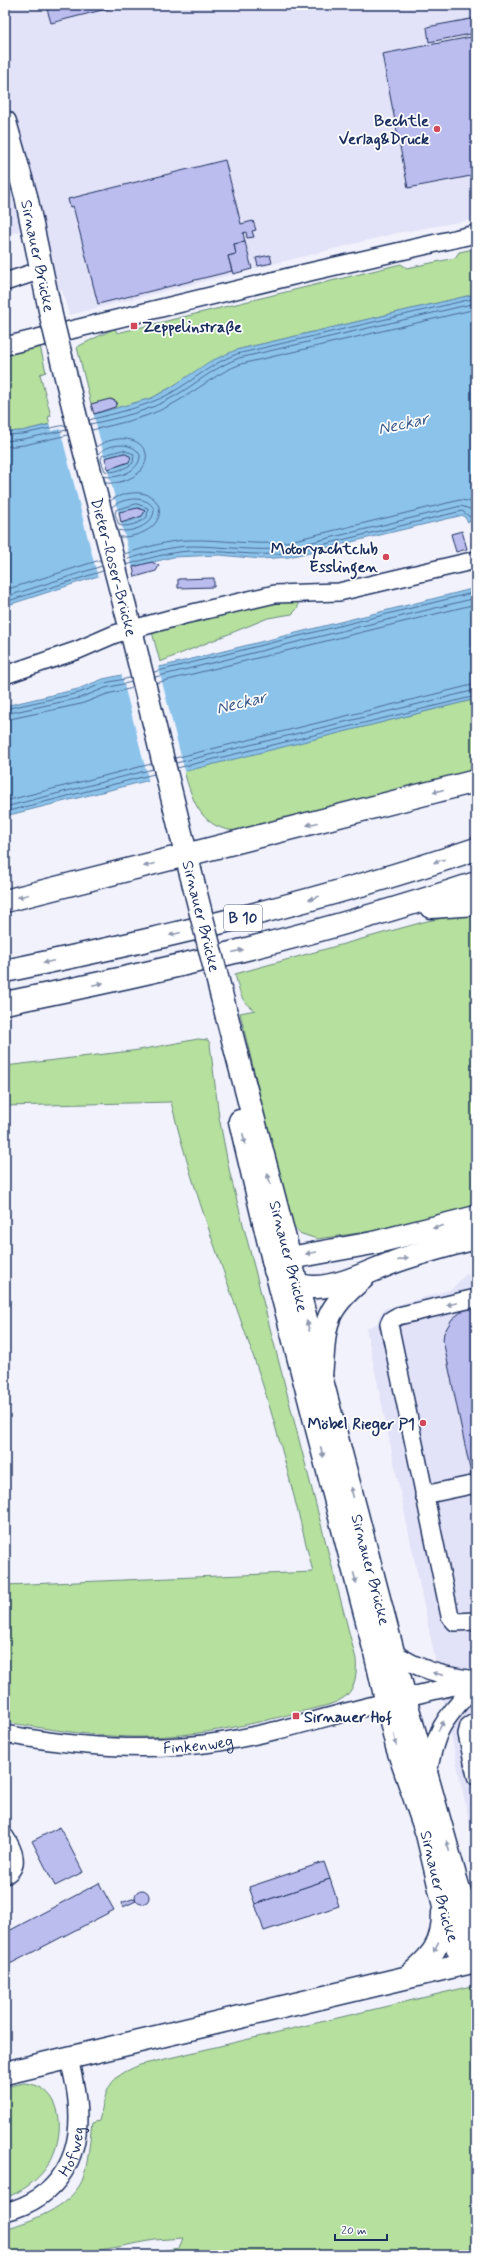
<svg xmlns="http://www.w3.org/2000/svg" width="481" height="2260" viewBox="0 0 481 2260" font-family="Mynerve,sans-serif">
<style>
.built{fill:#e2e2f8}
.green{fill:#b5e09d;stroke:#68887e}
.water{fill:#8cc3ea;stroke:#5f88b2;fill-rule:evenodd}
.pier{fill:#f2f2fc}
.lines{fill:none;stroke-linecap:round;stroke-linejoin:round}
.shore{stroke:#486a96;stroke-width:1}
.building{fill:#bcbdef;stroke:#1b2f5e}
.minor-casing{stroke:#1b2f5e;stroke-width:20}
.major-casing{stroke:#1b2f5e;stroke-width:25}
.highway-casing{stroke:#1b2f5e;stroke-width:25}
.minor{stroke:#fff;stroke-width:17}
.major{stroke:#fff;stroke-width:22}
.highway{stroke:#fff;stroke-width:22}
.major-bridge-casing{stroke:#1b2f5e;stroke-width:25;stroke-linecap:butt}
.major-bridge{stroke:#fff;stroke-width:22}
.oneway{fill:#8d97ae}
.poi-dot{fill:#d1495b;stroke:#fff;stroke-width:1.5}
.labels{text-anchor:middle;stroke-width:3.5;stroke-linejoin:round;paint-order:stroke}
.shield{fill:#fff;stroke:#5f6d8e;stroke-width:1}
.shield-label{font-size:15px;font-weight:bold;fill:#1b2f5e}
.poi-label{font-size:16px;font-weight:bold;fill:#1b2f5e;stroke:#fff;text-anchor:end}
.street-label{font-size:16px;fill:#1b2f5e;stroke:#fff}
.water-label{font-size:17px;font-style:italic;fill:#3d5b88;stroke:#fff}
</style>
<rect width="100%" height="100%" fill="#f2f2fc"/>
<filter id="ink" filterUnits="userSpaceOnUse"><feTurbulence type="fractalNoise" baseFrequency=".025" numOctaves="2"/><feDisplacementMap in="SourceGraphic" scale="8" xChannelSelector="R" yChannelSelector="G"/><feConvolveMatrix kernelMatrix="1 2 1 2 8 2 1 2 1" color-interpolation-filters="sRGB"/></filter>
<g filter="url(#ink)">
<!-- built -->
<g class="built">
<polygon points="5,5 476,5 476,219 397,233 69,315 62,290 59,291 43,225 5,235"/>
<polygon points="476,1273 476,1855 366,1328 378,1323 379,1317 384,1309 452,1289 465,1275"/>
</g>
<!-- green -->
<g class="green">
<polygon points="474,249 476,250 476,294 236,350 152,398 113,409 117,402 112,399 91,404 77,347 115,328 117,333 401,264 407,268 455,258 459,252"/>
<polygon points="40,346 46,372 40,374 51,416 48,417 50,424 22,431 5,432 5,355"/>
<polygon points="267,602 298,602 298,608 292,614 268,618 160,662 152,632"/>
<path d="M 476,699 L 476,771 L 241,831 C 202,831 193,803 184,771 Z"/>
<path d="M 476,912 L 476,1206 L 367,1232 L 317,1239 L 299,1233 L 290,1221 L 240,1013 L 255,1010 C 240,1003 239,989 235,974 L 427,921 Z"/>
<path d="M 198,1039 L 208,1040 L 210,1044 L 219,1117 L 230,1174 L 356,1659 C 357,1672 356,1687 346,1696 C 335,1705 317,1708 303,1711 C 247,1726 190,1738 132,1737 C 90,1736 47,1729 5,1722 L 5,1585 L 313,1572 C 296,1505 280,1436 258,1370 C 228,1281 193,1194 171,1102 L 5,1106 L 5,1066 L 139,1050 Z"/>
<path d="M 476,1985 L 476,2255 L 135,2255 L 179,2248 L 183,2238 L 155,2240 L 73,2255 L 5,2255 L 5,2229 C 31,2221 69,2208 82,2181 C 88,2168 90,2137 92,2123 L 99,2121 C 107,2088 107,2078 140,2065 Z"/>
<path d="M 24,2083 C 67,2086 66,2140 46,2168 C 36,2182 21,2192 5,2198 L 5,2087 Z"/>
</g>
<!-- water -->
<g class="water">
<path d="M 476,294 L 476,519 L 468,522 L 463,515 L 289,557 L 261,559 L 220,555 L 173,557 L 98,576 L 5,606 L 5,432 L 22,431 L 91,415 L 152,398 L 170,388 L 209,362 L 236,350 ZM 124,453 L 131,457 C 128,466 116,466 108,469 L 105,458 ZM 138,508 L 145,511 C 141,520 129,521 121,523 L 119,513 Z"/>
<polygon points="476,588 476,699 5,816 5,706 78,689 103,679 164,666"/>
</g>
<!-- pier -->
<g class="pier">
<polygon points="93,412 133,569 98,578 60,429 51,431 49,422"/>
<polygon points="158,666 185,772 149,782 121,673"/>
</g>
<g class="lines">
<!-- shore -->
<g class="shore">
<path d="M 89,420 C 116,413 146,407 171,393 C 194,380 212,363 237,354 L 476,298"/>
<path d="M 90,424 C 119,418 150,411 175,396 C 197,383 215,367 239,358 L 476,303"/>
<path d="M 92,430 C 121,423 152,417 178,401 C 200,388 217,373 241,364 L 476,309"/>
<polyline points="5,435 23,434 65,425"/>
<polyline points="5,441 23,439 67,430"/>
<polyline points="5,447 24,445 68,435"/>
<path d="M 96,447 C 110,437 138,433 146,453 C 149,474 123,485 105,483"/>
<path d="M 123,450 L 134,454 L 133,463 C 127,468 112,474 105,471 L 101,460 L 102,456 Z"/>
<path d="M 98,454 C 106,444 133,440 140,455 C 141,471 116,480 104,476"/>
<path d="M 110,501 C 124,491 152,487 159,507 C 163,528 137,538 119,537"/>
<path d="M 137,504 L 148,508 L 147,517 C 141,523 126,528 119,525 L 115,514 L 116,510 Z"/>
<path d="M 112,507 C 121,498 147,494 154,509 C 155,525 130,534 118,530"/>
<path d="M 124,554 C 145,548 168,540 190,540 C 223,539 254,546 286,542 L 460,500 L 468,501 L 476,505"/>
<path d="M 125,560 C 146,554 170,546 192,546 C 224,546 255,552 288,548 L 461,506 L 476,511"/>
<path d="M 126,565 C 147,559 168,552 190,551 C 223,550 255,557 288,553 L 462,511 L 470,517 L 476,516"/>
<polyline points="5,590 100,560"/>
<polyline points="5,597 102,566"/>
<polyline points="5,602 103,571"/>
<polyline points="154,672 476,592"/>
<polyline points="155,677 476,598"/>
<polyline points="156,683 476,604"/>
<polyline points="5,709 79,693 104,683 130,678"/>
<polyline points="5,714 80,698 105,688 132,682"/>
<polyline points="5,720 81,704 107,694 133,688"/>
<polyline points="175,758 476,684"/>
<polyline points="176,763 476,690"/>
<polyline points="177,768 476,696"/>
<polyline points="5,801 151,764"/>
<polyline points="5,807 153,769"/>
<polyline points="5,812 154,774"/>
</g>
</g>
<!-- building -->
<g class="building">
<polygon points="46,5 122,5 51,23"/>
<polygon points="476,18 476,33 429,42 427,27"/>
<polygon points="476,36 476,175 408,188 382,54"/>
<polygon points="225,160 241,224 253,221 256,230 252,231 254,237 247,238 246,232 243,233 245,242 234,244 236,254 228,256 232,271 98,304 73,206 70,207 68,199"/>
<polygon points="245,242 252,269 233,274 228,256 236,254 234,244"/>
<polygon points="270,255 272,263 258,266 256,258"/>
<polygon points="110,399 117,402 115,407 94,414 91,404"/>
<polygon points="124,453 131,457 129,462 108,469 105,458"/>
<polygon points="138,508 145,511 142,516 121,523 119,512"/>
<polygon points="462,531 467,549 456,552 451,534"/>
<polygon points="152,562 159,566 156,571 135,577 133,567"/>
<polygon points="214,578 214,587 178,588 178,579"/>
<polygon points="476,1305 476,1498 443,1340 444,1333 452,1319 465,1309"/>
<polygon points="60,1827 83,1872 55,1886 32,1841"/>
<polygon points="324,1862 330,1879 255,1904 249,1887"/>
<polygon points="330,1879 339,1906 264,1931 255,1904"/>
<polygon points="99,1883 114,1910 6,1966 5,1933"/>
<circle cx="142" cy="1897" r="7"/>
<polygon points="135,1898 136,1901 123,1907 121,1903"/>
</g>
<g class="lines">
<defs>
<g id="minor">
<polyline points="5,282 42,270"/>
<polyline points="5,346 305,273 476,234"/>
<polyline points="5,675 78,650 115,634 184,615 275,594 339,592 476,560"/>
<polyline points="476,1298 398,1316 391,1320 389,1324 450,1616 455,1622 476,1621"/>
<polyline points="424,1495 476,1484"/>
<path d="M 393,1652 C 417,1669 440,1675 468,1679"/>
<polyline points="476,1722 469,1726 467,1734 476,1776"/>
<path id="s1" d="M 5,1734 C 76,1747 147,1753 219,1742 C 266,1735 312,1721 358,1709 C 397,1699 437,1690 476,1681"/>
<path d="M 428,1774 C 436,1726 445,1719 476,1684"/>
<path d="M 5,1837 C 13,1849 21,1866 5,1875"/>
<path id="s2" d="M 5,2212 C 60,2198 83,2155 77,2101 C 76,2087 72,2072 69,2058"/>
</g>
<g id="major">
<path id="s3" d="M 5,122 L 26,196 L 52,320"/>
<path id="s4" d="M 75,414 L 131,630 L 190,870"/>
<path id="s5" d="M 227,1017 L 405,1698 L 457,1883 L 469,1920 L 474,1949 L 468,1962"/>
<path id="s6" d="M 240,1121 L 272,1256 L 374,1648 L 397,1747 L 427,1834 L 448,1923 L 459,1952 L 468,1962"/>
<path d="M 409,1976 C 432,1956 443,1945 443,1913"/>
<polyline points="5,2073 476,1961"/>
</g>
<g id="highway">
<polyline points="5,901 476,781"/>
<polyline points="431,907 476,904"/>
<path d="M 5,971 C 164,938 322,901 476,849"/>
<path d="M 5,1003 C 164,971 322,934 476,883"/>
<polyline points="273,1261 373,1243 476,1217"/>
<path d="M 275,1270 C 286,1281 300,1288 316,1287 C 343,1286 372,1270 397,1261 C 423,1252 450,1245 476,1238"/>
<path d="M 321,1376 C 326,1326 320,1313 363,1278"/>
</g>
</defs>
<!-- minor casing -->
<use href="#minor" class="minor-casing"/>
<!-- major casing -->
<use href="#major" class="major-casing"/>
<!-- highway casing -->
<use href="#highway" class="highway-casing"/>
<!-- minor -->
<use href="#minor" class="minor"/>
<!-- major -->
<use href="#major" class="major"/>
<!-- highway -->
<use href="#highway" class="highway"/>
<defs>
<g id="major-bridge">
<polyline points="52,320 75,414"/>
<polyline points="190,870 227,1017"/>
</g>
</defs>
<!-- major-bridge casing -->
<use href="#major-bridge" class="major-bridge-casing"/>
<!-- major-bridge -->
<use href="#major-bridge" class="major-bridge"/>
</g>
<!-- one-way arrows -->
<defs><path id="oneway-solid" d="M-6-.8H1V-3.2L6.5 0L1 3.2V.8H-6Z"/></defs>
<g class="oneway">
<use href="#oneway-solid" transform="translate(438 791) rotate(165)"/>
<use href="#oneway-solid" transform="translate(312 824) rotate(166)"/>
<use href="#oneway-solid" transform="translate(439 861) rotate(163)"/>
<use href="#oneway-solid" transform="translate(149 865) rotate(165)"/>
<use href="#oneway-solid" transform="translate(23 896) rotate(166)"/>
<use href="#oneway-solid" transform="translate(314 898) rotate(164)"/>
<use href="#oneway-solid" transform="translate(175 934) rotate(166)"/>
<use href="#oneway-solid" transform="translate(238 951) rotate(-14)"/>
<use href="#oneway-solid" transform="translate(48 962) rotate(168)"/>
<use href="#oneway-solid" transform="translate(98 984) rotate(-12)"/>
<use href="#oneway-solid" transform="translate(244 1139) rotate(78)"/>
<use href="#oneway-solid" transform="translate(269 1179) rotate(-105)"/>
<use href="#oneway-solid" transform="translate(438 1227) rotate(166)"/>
<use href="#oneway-solid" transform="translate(311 1253) rotate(170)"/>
<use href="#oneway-solid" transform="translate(403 1259) rotate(-18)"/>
<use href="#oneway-solid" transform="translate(452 1304) rotate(168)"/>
<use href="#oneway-solid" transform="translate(308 1326) rotate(-105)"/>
<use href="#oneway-solid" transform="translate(322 1452) rotate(75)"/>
<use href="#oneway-solid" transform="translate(352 1492) rotate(-104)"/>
<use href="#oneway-solid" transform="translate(355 1578) rotate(75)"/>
<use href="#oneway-solid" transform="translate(438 1674) rotate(-167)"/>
<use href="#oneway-solid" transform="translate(441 1726) rotate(-61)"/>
<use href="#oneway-solid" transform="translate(395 1740) rotate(77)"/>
<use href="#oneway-solid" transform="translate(448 1846) rotate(-104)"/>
<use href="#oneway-solid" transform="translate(436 1947) rotate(116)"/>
</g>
</g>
<!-- markers -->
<g class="poi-dot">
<circle cx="437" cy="129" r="4"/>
<rect x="130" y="322" width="8" height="8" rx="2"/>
<circle cx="386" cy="557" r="4"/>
<circle cx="423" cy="1423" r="4"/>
<rect x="292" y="1712" width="8" height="8" rx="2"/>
</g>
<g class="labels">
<!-- shield labels -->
<rect class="shield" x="224" y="905" width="38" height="26" rx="3"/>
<g class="shield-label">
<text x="243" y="923">B 10</text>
</g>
<!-- poi labels -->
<g class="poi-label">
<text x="429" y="126">Bechtle<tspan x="429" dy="18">Verlag&amp;Druck</tspan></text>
<text x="142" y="332" text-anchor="start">Zeppelinstraße</text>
<text x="378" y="554">Motoryachtclub<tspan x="378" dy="18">Esslingen</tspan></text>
<text x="415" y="1429">Möbel Rieger P1</text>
<text x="304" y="1722" text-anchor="start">Sirnauer Hof</text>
</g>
<!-- street labels -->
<g class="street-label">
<text dy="6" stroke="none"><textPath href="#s3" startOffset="138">Sirnauer Brücke</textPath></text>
<text dy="6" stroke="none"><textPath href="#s4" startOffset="158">Dieter-Roser-Brücke</textPath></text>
<text transform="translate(202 916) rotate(76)" y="6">Sirnauer Brücke</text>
<text dy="6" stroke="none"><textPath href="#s5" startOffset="247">Sirnauer Brücke</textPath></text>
<text dy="6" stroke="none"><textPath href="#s5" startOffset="571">Sirnauer Brücke</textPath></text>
<text dy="6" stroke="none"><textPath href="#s1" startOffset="194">Finkenweg</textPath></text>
<text dy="6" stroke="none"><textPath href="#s6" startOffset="791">Sirnauer Brücke</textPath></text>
<text dy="6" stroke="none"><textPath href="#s2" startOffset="95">Hofweg</textPath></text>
</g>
<!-- water labels -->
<g class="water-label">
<text transform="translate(403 423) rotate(-12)" y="6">Neckar</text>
<text transform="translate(241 702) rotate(-14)" y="6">Neckar</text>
</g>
</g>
<!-- margin -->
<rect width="481" height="2260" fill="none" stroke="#fff" stroke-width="20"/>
<rect x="10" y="10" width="461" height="2240" fill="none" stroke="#1b2f5e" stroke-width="1.5" filter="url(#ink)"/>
<!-- scale -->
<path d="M335 2234v6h52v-6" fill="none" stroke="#1b2f5e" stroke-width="2"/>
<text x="341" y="2234" font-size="12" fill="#1b2f5e" stroke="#ffffff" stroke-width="3" paint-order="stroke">20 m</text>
</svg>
